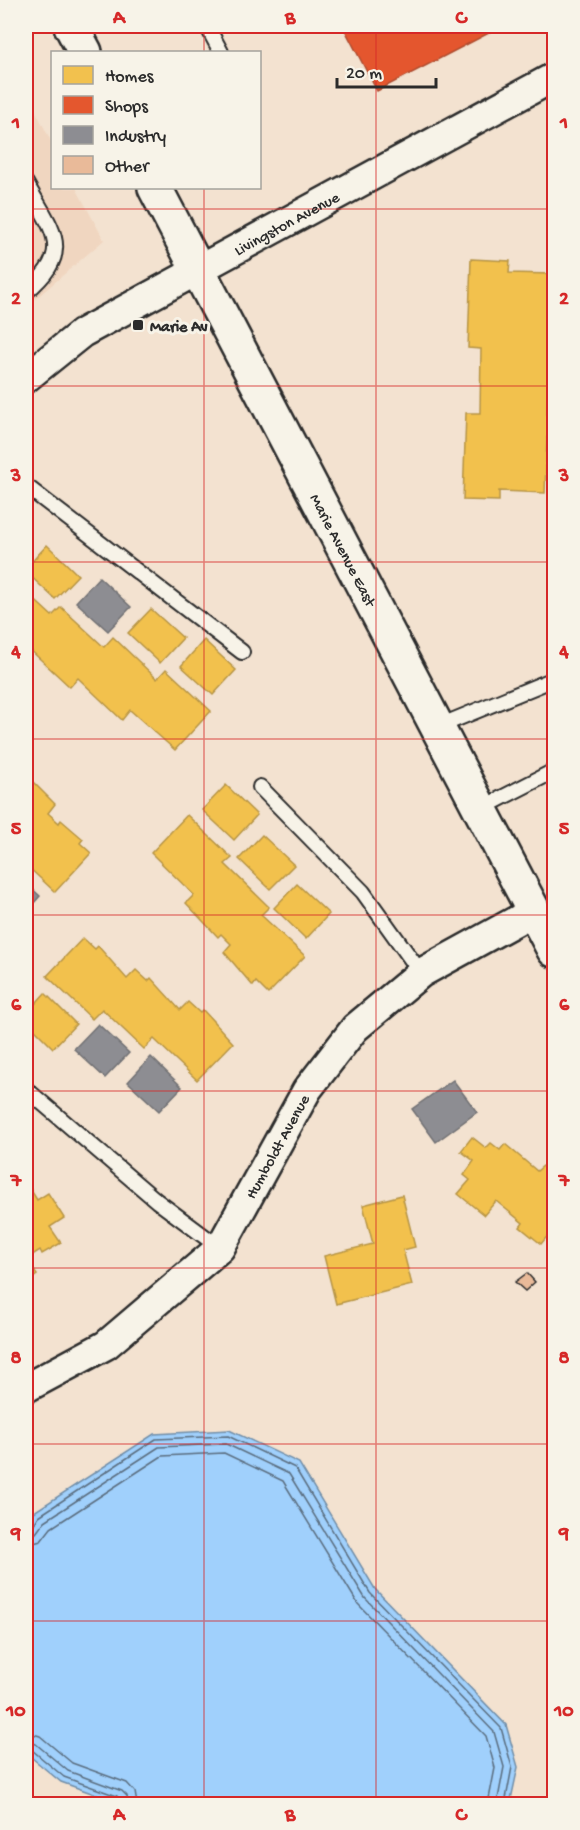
<svg xmlns="http://www.w3.org/2000/svg" width="580" height="1830" viewBox="0 0 580 1830" font-family="'Gochi Hand',sans-serif">
<style>
.built{fill:#f0d6c0}
.water{fill:#a0d0fc;stroke:#718ea8;stroke-width:1.5}
.homes{fill:#f2c14e;stroke:#b69444;stroke-width:1.5}
.shops{fill:#e4572e;stroke:#ac4a2d;stroke-width:1.5}
.industry{fill:#8d8d92;stroke:#707073;stroke-width:1.5}
.lines{fill:none;stroke-linecap:round;stroke-linejoin:round}
.shore{stroke:#5a6d7f;stroke-width:1.5}
.building{fill:#e9ba99;stroke:#2b2b2b;stroke-width:1.5}
.lane-casing{stroke:#2b2b2b;stroke-width:18}
.street-casing{stroke:#2b2b2b;stroke-width:33}
.secondary-casing{stroke:#2b2b2b;stroke-width:38}
.lane{stroke:#f7f3e8;stroke-width:14}
.street{stroke:#f7f3e8;stroke-width:28}
.secondary{stroke:#f7f3e8;stroke-width:33}
.grid{fill:none;stroke:#d62828;stroke-width:1.5;stroke-opacity:0.55}
.poi-dot{fill:#2b2b2b;stroke:#f7f3e8;stroke-width:2}
.labels{text-anchor:middle;stroke-width:6;stroke-linejoin:round;paint-order:stroke}
.street-label{font-size:16px;fill:#2b2b2b;stroke:#f7f3e8}
.poi-label{font-size:16px;font-weight:bold;fill:#2b2b2b;stroke:#f7f3e8;text-anchor:start}
.neatline{fill:none;stroke:#d62828;stroke-width:2}
.grid-label{font-size:20px;text-anchor:middle;font-weight:bold;fill:#d62828}
</style>
<rect width="100%" height="100%" fill="#f3e2d0"/>
<filter id="ink" filterUnits="userSpaceOnUse"><feTurbulence type="fractalNoise" baseFrequency=".0167" numOctaves="2"/><feDisplacementMap in="SourceGraphic" scale="12" xChannelSelector="R" yChannelSelector="G"/><feConvolveMatrix kernelMatrix="1 2 1 2 8 2 1 2 1" color-interpolation-filters="sRGB"/></filter>
<g filter="url(#ink)">
<!-- built -->
<polygon class="built" points="26,92 52,143 52,188 76,188 104,240 26,307"/>
<!-- water -->
<polygon class="water" points="229,1430 299,1463 375,1589 506,1725 518,1767 510,1804 122,1804 61,1782 26,1753 26,1526 34,1512 154,1434"/>
<!-- homes -->
<g class="homes">
<polygon points="471,259 510,261 509,273 552,274 550,327 554,327 554,350 549,350 547,417 554,417 554,437 547,437 545,493 499,491 499,501 463,500 466,413 480,413 481,349 468,348"/>
<polygon points="47,545 78,575 55,599 26,572 26,568"/>
<polygon points="26,592 52,616 61,607 104,647 113,637 157,679 166,669 211,711 175,750 130,710 122,720 78,678 70,687 26,646"/>
<polygon points="151,609 183,638 160,663 128,633"/>
<polygon points="204,640 236,670 213,695 181,666"/>
<polygon points="26,775 55,804 48,813 59,823 61,820 83,839 80,843 91,853 55,892 26,865"/>
<polygon points="226,785 257,815 234,840 202,810"/>
<polygon points="187,815 232,858 225,864 269,907 261,915 305,956 268,994 256,982 253,986 224,952 231,944 221,934 218,937 186,903 194,895 151,853"/>
<polygon points="262,835 294,865 270,889 239,859"/>
<polygon points="297,884 329,914 306,939 274,908"/>
<polygon points="83,938 95,949 98,946 127,979 136,970 148,981 151,978 180,1010 188,1002 200,1013 203,1010 233,1043 197,1080 154,1039 144,1049 102,1009 92,1019 47,976"/>
<polygon points="45,993 76,1024 53,1048 26,1021 26,1014"/>
<polygon points="472,1137 486,1148 491,1143 500,1150 505,1144 537,1171 543,1166 554,1176 554,1228 541,1244 520,1227 523,1223 496,1201 484,1215 458,1194 470,1180 464,1175 474,1161 461,1151"/>
<polygon points="26,1182 37,1200 48,1193 64,1218 50,1227 61,1243 42,1254 40,1250 26,1259 37,1275 26,1283"/>
<polygon points="402,1195 415,1247 403,1250 412,1285 336,1304 324,1256 373,1244 363,1205"/>
</g>
<!-- shops -->
<polygon class="shops" points="343,26 488,26 491,32 377,91"/>
<!-- industry -->
<g class="industry">
<polygon points="99,577 131,607 108,631 76,602"/>
<polygon points="26,883 40,896 26,912"/>
<polygon points="98,1024 129,1053 105,1078 74,1049"/>
<polygon points="151,1057 182,1087 159,1111 128,1082"/>
<polygon points="453,1080 477,1112 436,1142 412,1109"/>
</g>
<g class="lines">
<!-- shore -->
<g class="shore">
<polyline points="26,1528 32,1527 39,1516 156,1439 228,1436 295,1468 370,1593 501,1728 512,1767 505,1804"/>
<polyline points="26,1536 36,1533 45,1521 159,1447 226,1444 289,1474 365,1598 494,1732 504,1767 497,1804"/>
<polyline points="26,1545 41,1541 51,1528 162,1456 224,1453 283,1481 358,1604 486,1736 495,1768 488,1804"/>
<polyline points="26,1732 40,1736 72,1763 127,1783 135,1792 137,1804"/>
<polyline points="26,1741 36,1744 68,1771 122,1791 127,1796 128,1804"/>
<polyline points="26,1749 32,1750 64,1777 117,1796 121,1804"/>
</g>
</g>
<!-- building -->
<polygon class="building" points="527,1273 535,1282 525,1291 515,1282"/>
<g class="lines">
<defs>
<g id="lane">
<polyline points="207,26 221,52"/>
<path d="M 26,183 C 52,231 76,250 26,292"/>
<polyline points="26,486 242,652"/>
<polyline points="437,727 554,679"/>
<polyline points="260,787 363,892 421,973"/>
<polyline points="480,809 554,771"/>
<polyline points="26,1089 157,1201 220,1248"/>
</g>
<g id="street">
<path id="s1" d="M 26,378 L 82,333 L 554,77"/>
<path id="s2" d="M 26,1388 L 106,1345 L 220,1248 L 307,1090 L 355,1028 L 421,973 L 534,911"/>
</g>
<g id="secondary">
<polyline points="71,26 85,52"/>
<path id="s3" d="M 155,188 L 554,950"/>
</g>
</defs>
<!-- lane casing -->
<use href="#lane" class="lane-casing"/>
<!-- street casing -->
<use href="#street" class="street-casing"/>
<!-- secondary casing -->
<use href="#secondary" class="secondary-casing"/>
<!-- lane -->
<use href="#lane" class="lane"/>
<!-- street -->
<use href="#street" class="street"/>
<!-- secondary -->
<use href="#secondary" class="secondary"/>
</g>
</g>
<!-- grid -->
<path class="grid" d="M 204,26 L 204,52M 376,26 L 376,1804M 204,188 L 204,1804M 26,209 L 554,209M 26,386 L 554,386M 26,562 L 554,562M 26,739 L 554,739M 26,915 L 554,915M 26,1091 L 554,1091M 26,1268 L 554,1268M 26,1444 L 554,1444M 26,1621 L 554,1621"/>
<!-- markers -->
<rect class="poi-dot" x="132" y="319" width="12" height="12" rx="3"/>
<g class="labels">
<!-- street labels -->
<g class="street-label">
<text dy="6" stroke="none"><textPath href="#s1" startOffset="304">Livingston Avenue</textPath></text>
<text dy="6" stroke="none"><textPath href="#s3" startOffset="408">Marie Avenue East</textPath></text>
<text dy="6" stroke="none"><textPath href="#s2" startOffset="357">Humboldt Avenue</textPath></text>
</g>
<!-- poi labels -->
<g class="poi-label">
<text x="150" y="331">Marie Av</text>
</g>
</g>
<!-- margin -->
<rect width="580" height="1830" fill="none" stroke="#f7f3e8" stroke-width="66"/>
<!-- legend -->
<rect x="51" y="51" width="210" height="138" fill="#f7f3e8" stroke="#a5a39c" stroke-width="1.5"/>
<rect x="63" y="66" width="30" height="18" fill="#f2c14e" stroke="#a5a39c" stroke-width="1.5"/>
<text x="105" y="81" font-size="18" fill="#2b2b2b">Homes</text>
<rect x="63" y="96" width="30" height="18" fill="#e4572e" stroke="#a5a39c" stroke-width="1.5"/>
<text x="105" y="111" font-size="18" fill="#2b2b2b">Shops</text>
<rect x="63" y="126" width="30" height="18" fill="#8d8d92" stroke="#a5a39c" stroke-width="1.5"/>
<text x="105" y="141" font-size="18" fill="#2b2b2b">Industry</text>
<rect x="63" y="156" width="30" height="18" fill="#e9ba99" stroke="#a5a39c" stroke-width="1.5"/>
<text x="105" y="171" font-size="18" fill="#2b2b2b">Other</text>
<!-- scale -->
<path d="M337 78v9h99v-9" fill="none" stroke="#2b2b2b" stroke-width="3"/>
<text x="346" y="78" font-size="18" fill="#2b2b2b" stroke="#f7f3e8" stroke-width="4.5" paint-order="stroke">20 m</text>
<rect x="33" y="33" width="514" height="1764" class="neatline"/>
<g class="grid-label">
<text x="119" y="23">A</text>
<text x="290" y="23">B</text>
<text x="461" y="23">C</text>
<text x="16" y="128">1</text>
<text x="564" y="128">1</text>
<text x="16" y="304">2</text>
<text x="564" y="304">2</text>
<text x="16" y="481">3</text>
<text x="564" y="481">3</text>
<text x="16" y="657">4</text>
<text x="564" y="657">4</text>
<text x="16" y="834">5</text>
<text x="564" y="834">5</text>
<text x="16" y="1010">6</text>
<text x="564" y="1010">6</text>
<text x="16" y="1186">7</text>
<text x="564" y="1186">7</text>
<text x="16" y="1363">8</text>
<text x="564" y="1363">8</text>
<text x="16" y="1539">9</text>
<text x="564" y="1539">9</text>
<text x="16" y="1716">10</text>
<text x="564" y="1716">10</text>
<text x="119" y="1820">A</text>
<text x="290" y="1820">B</text>
<text x="461" y="1820">C</text>
</g>
</svg>
